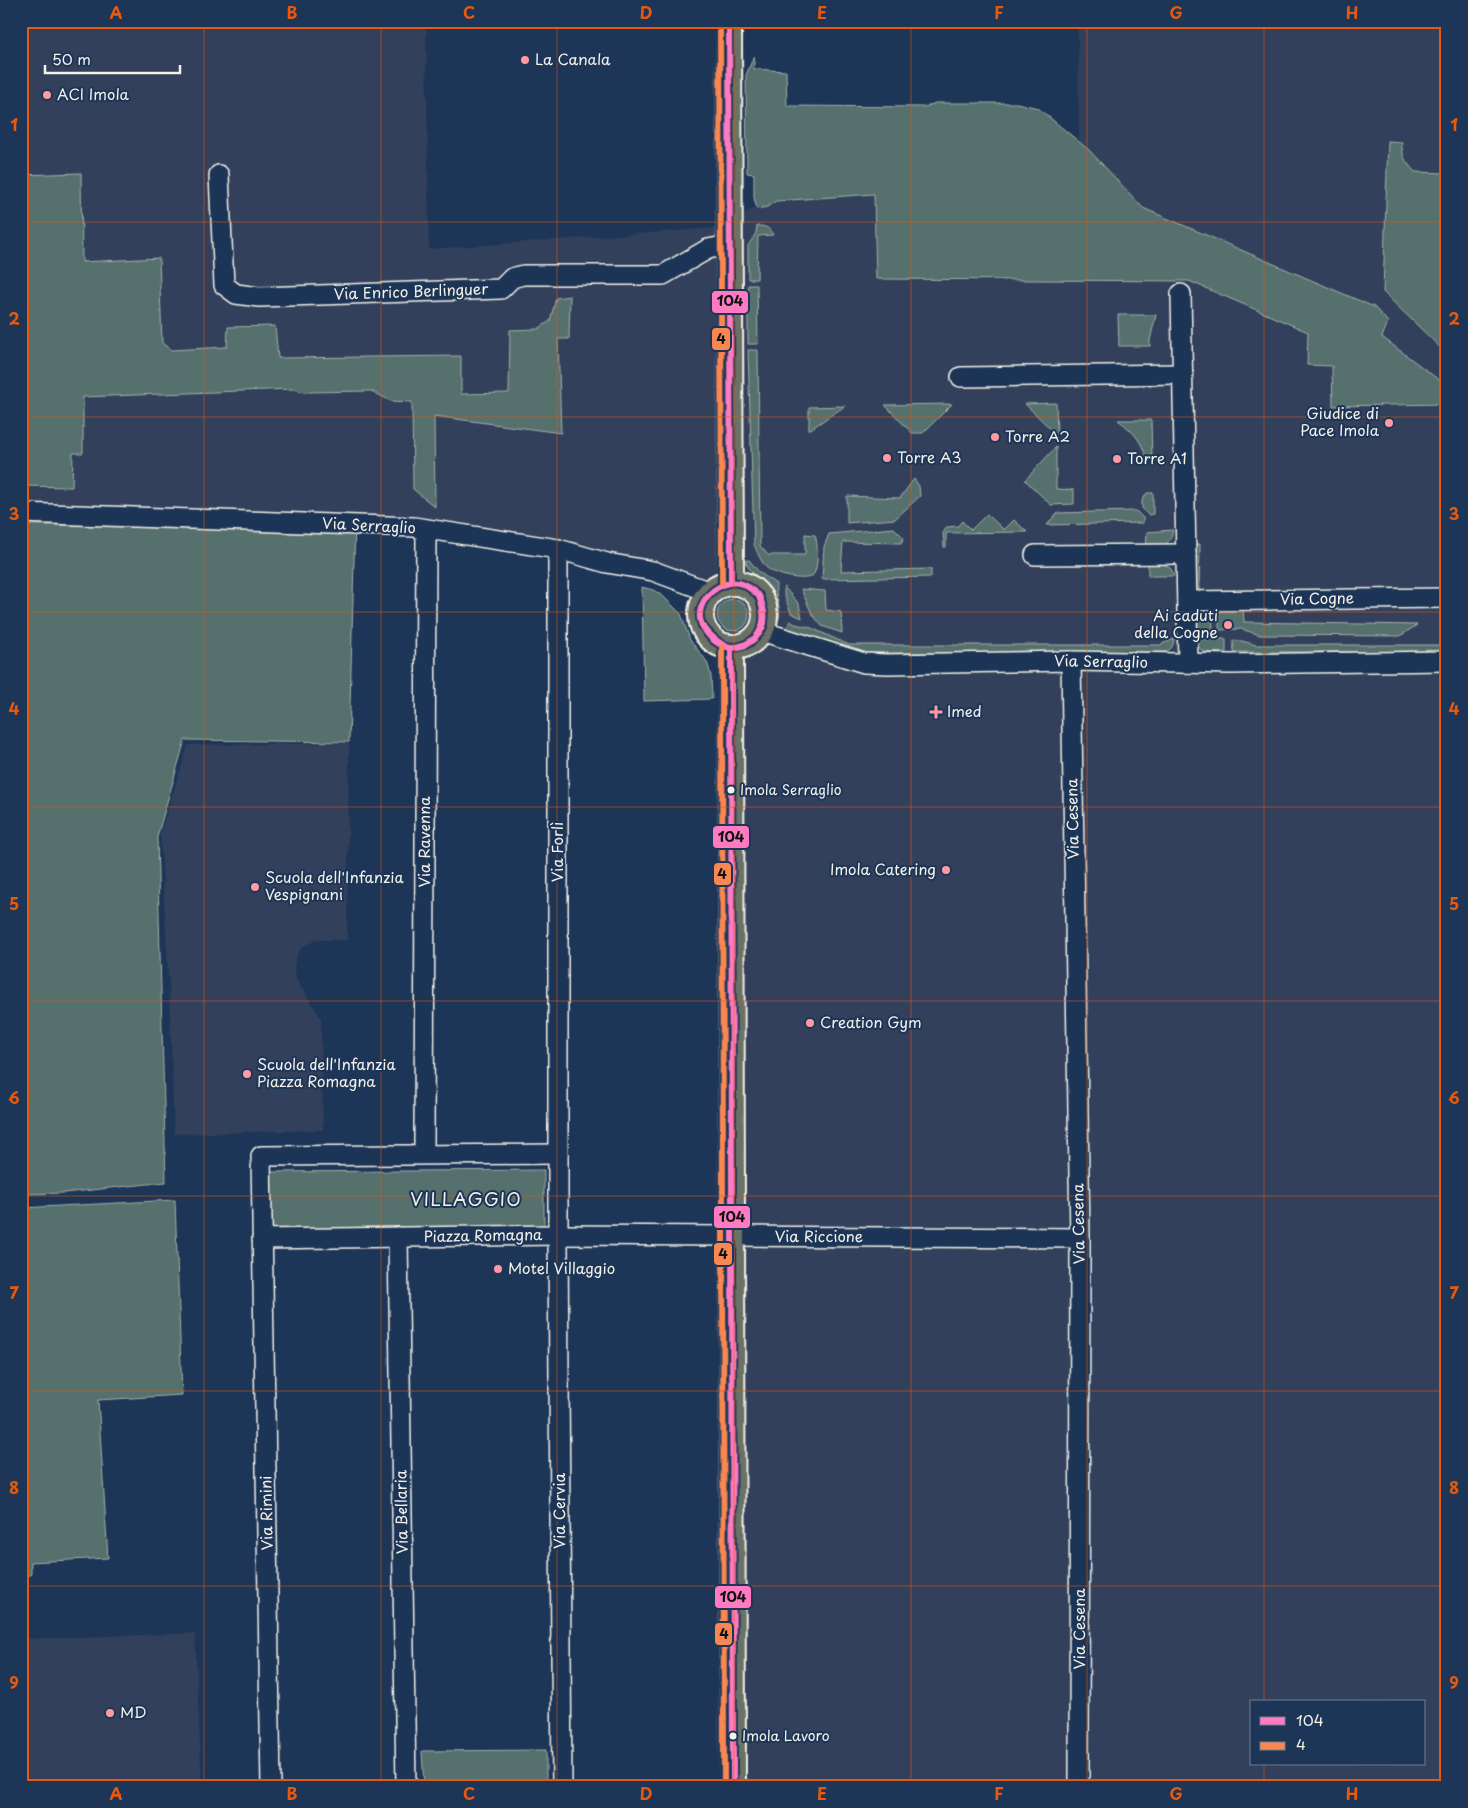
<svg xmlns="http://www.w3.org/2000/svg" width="1468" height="1808" viewBox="0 0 1468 1808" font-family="'Playpen Sans',sans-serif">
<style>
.built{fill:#30415c;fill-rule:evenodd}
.green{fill:#57706d;stroke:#a6b0aa}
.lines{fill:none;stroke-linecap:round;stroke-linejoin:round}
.minor-casing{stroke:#f4f1e8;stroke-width:22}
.major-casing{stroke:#f4f1e8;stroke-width:28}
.minor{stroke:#1d3557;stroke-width:19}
.major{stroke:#6b7165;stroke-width:24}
.bus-1-casing{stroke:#1d3557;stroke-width:10}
.bus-2-casing{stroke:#1d3557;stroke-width:10}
.bus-1{stroke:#fe7ac1;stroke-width:6}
.bus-2{stroke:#f88751;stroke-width:6}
.grid{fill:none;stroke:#e8590c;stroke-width:1;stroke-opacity:0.55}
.poi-dot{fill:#ff9aa2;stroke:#1d3557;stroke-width:2}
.bus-dot{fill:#f4f1e8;stroke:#1d3557;stroke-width:2}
.labels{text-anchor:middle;stroke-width:4;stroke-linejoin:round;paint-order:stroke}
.bus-label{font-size:14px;fill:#f4f1e8;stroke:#1d3557;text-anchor:start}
.poi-label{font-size:15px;fill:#f4f1e8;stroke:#1d3557;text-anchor:start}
.street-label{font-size:15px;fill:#f4f1e8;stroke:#1d3557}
.quarter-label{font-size:18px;letter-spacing:1px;fill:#f4f1e8;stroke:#1d3557}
.line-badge{stroke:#1d3557;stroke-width:2}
.pale-badge-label{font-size:14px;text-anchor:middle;font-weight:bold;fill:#111}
.neatline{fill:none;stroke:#e8590c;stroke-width:2}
.grid-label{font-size:16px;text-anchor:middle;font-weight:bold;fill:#e8590c}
</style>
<rect width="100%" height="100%" fill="#1d3557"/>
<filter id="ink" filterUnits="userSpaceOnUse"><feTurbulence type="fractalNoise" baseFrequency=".02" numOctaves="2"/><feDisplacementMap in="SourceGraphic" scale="10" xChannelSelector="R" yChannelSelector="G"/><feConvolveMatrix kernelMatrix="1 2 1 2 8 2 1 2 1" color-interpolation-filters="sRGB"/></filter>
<g filter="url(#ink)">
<!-- built -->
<g class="built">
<path d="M 21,21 L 426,21 L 429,249 L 716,228 L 774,198 L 1079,161 L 1078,21 L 1447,21 L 1447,1787 L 740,1787 L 743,934 L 736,607 L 687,581 L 583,550 L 355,525 L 21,525 ZM 1252,1702 L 1424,1702 L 1424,1764 L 1252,1764 Z"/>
<polygon points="349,743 347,940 316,940 301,948 296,957 294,967 296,979 321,1018 323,1130 174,1134 169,984 160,834 188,745"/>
<polygon points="195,1633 202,1787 21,1787 21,1639"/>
</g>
<!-- green -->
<g class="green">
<polygon points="754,56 754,69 786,71 787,106 925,107 935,103 1017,103 1038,108 1089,150 1143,208 1374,307 1388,322 1382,337 1447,386 1447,402 1445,404 1333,406 1332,366 1307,365 1308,332 1189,281 876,279 874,194 776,201 767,207 757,209 754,198 754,174 747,173 746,75"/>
<path d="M 1388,141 L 1402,142 C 1401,156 1406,162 1415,172 L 1447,173 L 1447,354 L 1383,292 Z"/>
<polygon points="81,173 82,262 159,258 162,343 171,350 227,347 228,327 275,326 278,358 461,356 461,394 509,393 510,330 538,329 550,321 556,298 570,296 569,339 558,339 561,433 434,416 435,507 413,489 412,402 391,401 371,391 304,392 293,389 83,397 83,453 73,453 72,487 21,486 21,175"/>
<path d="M 757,226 C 765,226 769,227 773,235 L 758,236 L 757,279 L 748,279 L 748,246 L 756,233 Z"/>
<polygon points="748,285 757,285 758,344 748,344"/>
<polygon points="1118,315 1156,315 1150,340 1150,346 1119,346"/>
<path d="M 748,350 L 758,350 L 760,546 L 768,555 L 805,555 L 805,534 L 815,535 C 818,543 819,571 812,576 C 804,582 775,575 767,568 C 761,562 757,552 754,544 Z"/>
<polygon points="1056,403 1057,435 1025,404"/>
<polygon points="952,404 923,433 912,433 885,405"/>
<polygon points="845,406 809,430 809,407"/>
<path d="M 1118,420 L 1151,420 L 1152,458 L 1147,459 C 1141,440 1134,432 1118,420 Z"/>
<polygon points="1056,447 1056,489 1074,490 1074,504 1051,505 1025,480"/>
<polygon points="914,479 919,486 920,496 895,519 847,523 847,496 900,498"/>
<polygon points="1147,493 1153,493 1153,514 1148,515 1142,508 1142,501"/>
<polygon points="1136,511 1143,518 1143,523 1047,525 1057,513"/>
<polygon points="987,514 1004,530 1014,520 1027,532 946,533 946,547 944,547 943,533 947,527 958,526 962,521 971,530"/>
<polygon points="21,525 355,525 349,742 185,740 157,837 166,1182 64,1193 21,1194"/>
<polygon points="894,528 904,538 901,543 843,542 841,571 931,569 931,577 822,579 824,547 829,534"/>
<path d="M 1173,530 C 1169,548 1162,546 1146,546 L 1147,532 Z"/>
<polygon points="1191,544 1200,544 1199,592 1191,592"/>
<path d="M 749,560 L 759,572 L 776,584 C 774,597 782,607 779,619 C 772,611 773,599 768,589 C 762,579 751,575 745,561 Z"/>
<path d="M 1148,563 C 1160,563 1170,562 1174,576 L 1148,576 Z"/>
<polygon points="642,587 653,590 663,596 681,614 690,640 705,659 708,665 711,676 712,699 644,701"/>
<polygon points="784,587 799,604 802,618 791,613 784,594"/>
<polygon points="801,589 825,591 826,610 841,612 842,633 822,626 812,614"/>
<circle cx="733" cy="615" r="16"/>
<polygon points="1243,608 1244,622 1417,625 1400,636 1260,635 1241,629 1219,630 1219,609"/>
<path d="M 1206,609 L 1212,609 L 1213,630 L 1197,631 C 1197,620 1196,614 1206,609 Z"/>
<path d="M 790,621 L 795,624 L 809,627 L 849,645 L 1160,645 L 1174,639 C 1173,646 1172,649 1165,652 L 866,653 L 809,639 L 786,628 Z"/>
<path d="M 1196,639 L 1226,639 L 1226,652 C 1212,652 1199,657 1196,639 Z"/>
<polygon points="1233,640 1242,641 1256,645 1447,645 1447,652 1234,652"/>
<polygon points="544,1170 544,1228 271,1231 270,1172"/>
<polygon points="175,1200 182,1395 98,1400 108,1558 31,1562 31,1575 26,1575 25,1579 21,1578 21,1208"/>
<polygon points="546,1750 546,1787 424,1787 422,1751"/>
</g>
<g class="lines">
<defs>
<g id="minor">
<polyline points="219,175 224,285 236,294 259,297 501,289 512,278 523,275 663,275 708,249 729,245"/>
<polyline points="1181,294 1188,663"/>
<polyline points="961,377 1183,374"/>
<polyline points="21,513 414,527 558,549 607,563 653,571 710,592"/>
<polyline points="558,549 558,1242 562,1787"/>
<polyline points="1035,555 1186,554"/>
<polyline points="1187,601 1447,598"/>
<polyline points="761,631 864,663 887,664 1071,661 1231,664 1447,661"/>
<polyline points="1071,661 1080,1238 1079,1787"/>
<polyline points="424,1154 426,529"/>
<polyline points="398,1237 406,1787"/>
<polyline points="262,1239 558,1235 1080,1238"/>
<polyline points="271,1787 261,1156 558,1154"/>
</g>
<g id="major">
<polyline points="729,21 731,582"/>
<circle cx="733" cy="615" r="32"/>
<polyline points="731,647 733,1787"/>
</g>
</defs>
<!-- minor casing -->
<use href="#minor" class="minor-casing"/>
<!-- major casing -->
<use href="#major" class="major-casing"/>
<!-- minor -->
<use href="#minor" class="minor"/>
<!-- major -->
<use href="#major" class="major"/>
<defs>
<g id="bus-1">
<polyline points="729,21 731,582"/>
<path d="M 702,625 C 717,645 733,656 755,638"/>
<path d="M 702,625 C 713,647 736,656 755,638"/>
<path d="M 702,625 C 692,604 718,579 739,583 C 748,585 752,590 759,596"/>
<path d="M 755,638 C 767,625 764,610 759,596"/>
<path d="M 755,638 C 769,626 765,610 759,596"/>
<polyline points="731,647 733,1787"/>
</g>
<g id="bus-2">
<polyline points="720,21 722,582"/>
<polyline points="722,647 724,1787"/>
</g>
</defs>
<!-- bus-1 casing -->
<use href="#bus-1" class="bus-1-casing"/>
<!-- bus-2 casing -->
<use href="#bus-2" class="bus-2-casing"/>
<!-- bus-1 -->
<use href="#bus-1" class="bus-1"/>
<!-- bus-2 -->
<use href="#bus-2" class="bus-2"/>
</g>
</g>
<!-- grid -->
<path class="grid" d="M 204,21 L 204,1787M 381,21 L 381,1787M 557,21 L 557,1787M 734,21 L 734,1787M 911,21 L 911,1787M 1087,21 L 1087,1787M 1264,21 L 1264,1702M 21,222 L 1447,222M 21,417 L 1447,417M 21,612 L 1447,612M 21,807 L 1447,807M 21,1001 L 1447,1001M 21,1196 L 1447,1196M 21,1391 L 1447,1391M 21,1586 L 1447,1586M 1264,1764 L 1264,1787"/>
<!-- markers -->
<g class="poi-dot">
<circle cx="525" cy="60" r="5"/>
<circle cx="47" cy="95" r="5"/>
<circle cx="1389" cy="423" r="5"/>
<circle cx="995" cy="437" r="5"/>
<circle cx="887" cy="458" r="5"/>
<circle cx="1117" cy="459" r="5"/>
<circle cx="1228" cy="625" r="5"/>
<path d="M933.5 704.5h5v5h5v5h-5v5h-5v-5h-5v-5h5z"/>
<circle cx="946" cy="870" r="5"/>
<circle cx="255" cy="887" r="5"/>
<circle cx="810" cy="1023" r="5"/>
<circle cx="247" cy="1074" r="5"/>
<circle cx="498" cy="1269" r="5"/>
<circle cx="110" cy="1713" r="5"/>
</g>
<g class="bus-dot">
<circle cx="731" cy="790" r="4.5"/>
<circle cx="733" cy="1736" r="4.5"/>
</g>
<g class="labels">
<!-- bus labels -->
<g class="bus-label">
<text x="740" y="795">Imola Serraglio</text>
<text x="742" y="1741">Imola Lavoro</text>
</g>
<!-- poi labels -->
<g class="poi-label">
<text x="535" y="65">La Canala</text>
<text x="57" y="100">ACI Imola</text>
<text x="1379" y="419" text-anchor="end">Giudice di<tspan x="1379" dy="17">Pace Imola</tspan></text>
<text x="1005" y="442">Torre A2</text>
<text x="897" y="463">Torre A3</text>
<text x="1127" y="464">Torre A1</text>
<text x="1218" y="621" text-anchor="end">Ai caduti<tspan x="1218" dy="17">della Cogne</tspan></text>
<text x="947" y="717">Imed</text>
<text x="936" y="875" text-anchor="end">Imola Catering</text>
<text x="265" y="883">Scuola dell'Infanzia<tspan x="265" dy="17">Vespignani</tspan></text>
<text x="820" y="1028">Creation Gym</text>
<text x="257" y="1070">Scuola dell'Infanzia<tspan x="257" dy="17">Piazza Romagna</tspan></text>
<text x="508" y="1274">Motel Villaggio</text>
<text x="120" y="1718">MD</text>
</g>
<!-- street labels -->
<g class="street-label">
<text transform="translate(411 292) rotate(-2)" y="5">Via Enrico Berlinguer</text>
<text transform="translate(369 526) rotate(3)" y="5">Via Serraglio</text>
<text transform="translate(1317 599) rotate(-1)" y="5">Via Cogne</text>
<text transform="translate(1101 662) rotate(1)" y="5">Via Serraglio</text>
<text transform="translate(1073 819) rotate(-91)" y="5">Via Cesena</text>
<text transform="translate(425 842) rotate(-90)" y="5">Via Ravenna</text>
<text transform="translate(558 852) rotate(-90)" y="5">Via Forlì</text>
<text transform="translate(1079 1224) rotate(-91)" y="5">Via Cesena</text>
<text transform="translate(483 1236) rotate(-1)" y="5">Piazza Romagna</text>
<text x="819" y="1242">Via Riccione</text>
<text transform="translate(560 1511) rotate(-90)" y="5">Via Cervia</text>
<text transform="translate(402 1512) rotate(-91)" y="5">Via Bellaria</text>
<text transform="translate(267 1513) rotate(-91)" y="5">Via Rimini</text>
<text transform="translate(1080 1629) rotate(-90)" y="5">Via Cesena</text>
</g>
<!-- quarter labels -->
<g class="quarter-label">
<text x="466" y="1206">VILLAGGIO</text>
</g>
</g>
<g class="line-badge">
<rect x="711" y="290" width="38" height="24" rx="5" fill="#fe7ac1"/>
<rect x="711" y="327" width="20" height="24" rx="5" fill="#f88751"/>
<rect x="712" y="825" width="38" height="24" rx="5" fill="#fe7ac1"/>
<rect x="713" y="862" width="19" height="24" rx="5" fill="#f88751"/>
<rect x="713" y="1205" width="38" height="24" rx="5" fill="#fe7ac1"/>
<rect x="713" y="1242" width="20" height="24" rx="5" fill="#f88751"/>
<rect x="714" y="1585" width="38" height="24" rx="5" fill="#fe7ac1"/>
<rect x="714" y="1622" width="19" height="24" rx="5" fill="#f88751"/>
</g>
<g class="pale-badge-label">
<text x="730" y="306">104</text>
<text x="721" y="344">4</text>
<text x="731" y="842">104</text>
<text x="722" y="879">4</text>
<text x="732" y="1222">104</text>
<text x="723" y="1259">4</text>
<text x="733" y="1602">104</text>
<text x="724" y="1639">4</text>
</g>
<!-- margin -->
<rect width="1468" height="1808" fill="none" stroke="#1d3557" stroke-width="55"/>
<!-- legend -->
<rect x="1250" y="1700" width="175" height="65" fill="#1d3557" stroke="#738091"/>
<rect x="1260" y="1717" width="25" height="8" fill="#fe7ac1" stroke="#738091"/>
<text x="1296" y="1726" font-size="15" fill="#f4f1e8">104</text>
<rect x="1260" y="1742" width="25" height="8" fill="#f88751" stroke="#738091"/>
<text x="1296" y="1750" font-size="15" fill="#f4f1e8">4</text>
<!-- scale -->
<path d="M45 65v8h135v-8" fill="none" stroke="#f4f1e8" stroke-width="2.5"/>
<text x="52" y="65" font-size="15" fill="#f4f1e8" stroke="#1d3557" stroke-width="4" paint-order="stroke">50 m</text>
<rect x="28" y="28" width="1412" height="1752" class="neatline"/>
<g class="grid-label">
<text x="116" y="19">A</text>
<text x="292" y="19">B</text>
<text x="469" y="19">C</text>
<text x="646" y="19">D</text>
<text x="822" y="19">E</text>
<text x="999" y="19">F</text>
<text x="1176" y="19">G</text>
<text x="1352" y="19">H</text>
<text x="14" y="131">1</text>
<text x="1454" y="131">1</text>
<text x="14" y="325">2</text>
<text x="1454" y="325">2</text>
<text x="14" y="520">3</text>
<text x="1454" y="520">3</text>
<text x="14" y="715">4</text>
<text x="1454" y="715">4</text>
<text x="14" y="910">5</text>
<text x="1454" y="910">5</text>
<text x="14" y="1104">6</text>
<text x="1454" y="1104">6</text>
<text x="14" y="1299">7</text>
<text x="1454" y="1299">7</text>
<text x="14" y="1494">8</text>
<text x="1454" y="1494">8</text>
<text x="14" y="1689">9</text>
<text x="1454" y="1689">9</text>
<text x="116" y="1800">A</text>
<text x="292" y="1800">B</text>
<text x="469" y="1800">C</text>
<text x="646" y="1800">D</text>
<text x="822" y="1800">E</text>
<text x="999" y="1800">F</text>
<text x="1176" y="1800">G</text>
<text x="1352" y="1800">H</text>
</g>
</svg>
